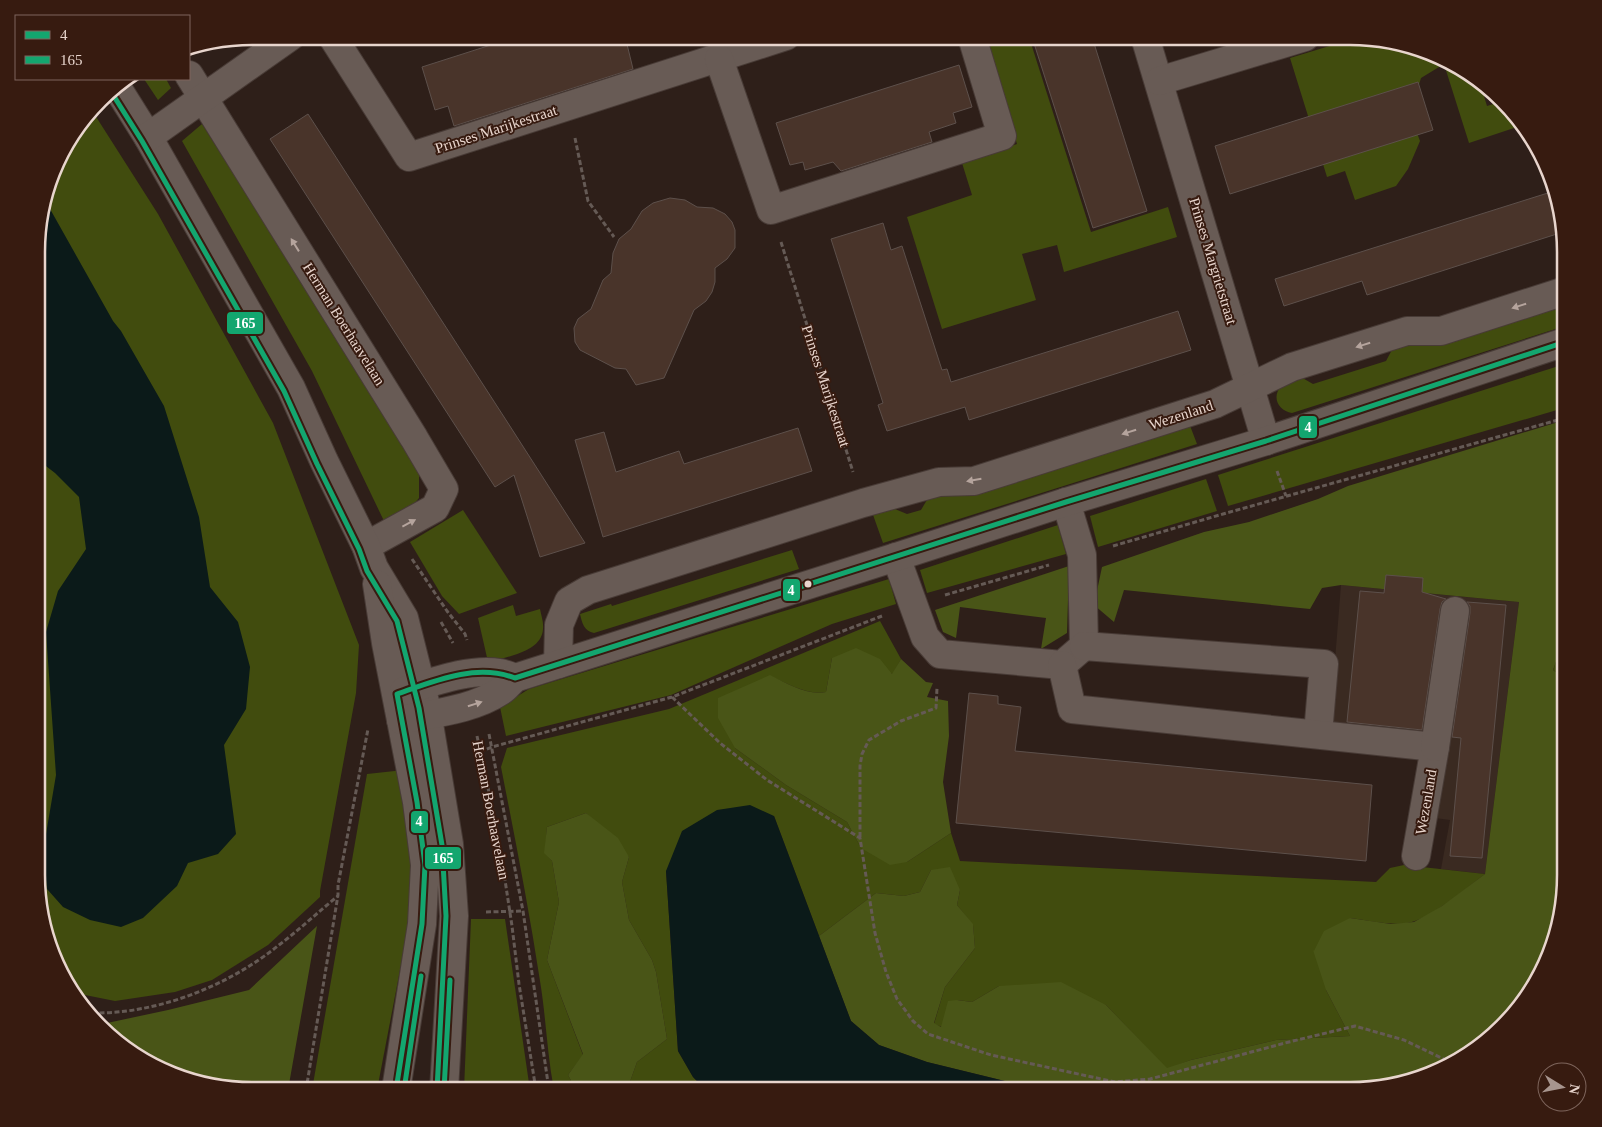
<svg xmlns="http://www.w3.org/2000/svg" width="1602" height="1127" viewBox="0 0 1602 1127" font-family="Georgia,serif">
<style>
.industrial{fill:#3a2a21}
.green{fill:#414c0e}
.forest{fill:#495517}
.water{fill:#0b1a19}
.building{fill:#49342a;stroke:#5d504b}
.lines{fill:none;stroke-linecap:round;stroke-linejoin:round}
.minor-casing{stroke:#483b36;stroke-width:30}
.path{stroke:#655a55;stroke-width:3;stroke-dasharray:5 2.5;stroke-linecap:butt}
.minor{stroke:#685b55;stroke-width:28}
.bus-1-casing{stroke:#371b10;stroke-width:9}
.bus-2-casing{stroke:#371b10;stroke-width:9}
.bus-1{stroke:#13a66f;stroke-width:5}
.bus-2{stroke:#13a66f;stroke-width:5}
.oneway{fill:#b5a49d}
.bus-dot{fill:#e8d5cd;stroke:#371b10;stroke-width:2}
.labels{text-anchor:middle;stroke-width:4;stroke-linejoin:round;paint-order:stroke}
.street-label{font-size:15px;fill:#e8d5cd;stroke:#371b10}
.rim{fill:none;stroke:#e8d5cd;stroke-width:2.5}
.line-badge{stroke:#371b10;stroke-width:2}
.badge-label{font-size:14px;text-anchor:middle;font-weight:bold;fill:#fff}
</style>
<rect width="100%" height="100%" fill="#2e1f19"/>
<!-- industrial -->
<polygon class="industrial" points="1341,585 1519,602 1485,874 1441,869 1450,820 1413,815 1418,753 1328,748"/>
<!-- green -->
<g class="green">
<polygon points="983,37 1029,37 1091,232 1168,207 1177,237 1064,272 1057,245 1022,254 1036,300 942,329 907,217 972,195 962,163 1017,144"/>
<polygon points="1359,37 1419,48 1479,80 1487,106 1500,102 1520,126 1469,143 1444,64 1421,78 1410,114 1420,141 1408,169 1396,186 1355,200 1345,171 1327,177 1290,58"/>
<polygon points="144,79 166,79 171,88 158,100"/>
<polygon points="93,112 158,214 273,423 359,645 356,693 320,891 320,897 268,945 212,980 175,992 115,1001 75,993 65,983 38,903 38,224 59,157"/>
<polygon points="202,124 419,466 419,498 408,511 384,521 312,371 182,141"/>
<path d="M 1565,302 L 1565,326 L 1292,413 C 1279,411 1271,398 1281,386 C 1284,381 1293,379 1299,376 L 1313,384 L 1386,361 L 1394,346 L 1411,341 L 1426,346 Z"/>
<polygon points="1565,364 1565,403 1557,410 1228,506 1218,475"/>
<polygon points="1189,423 1197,444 883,543 872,512 890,507 907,514 921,510 931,493 940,491 956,496"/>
<polygon points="1206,479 1217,511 1098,547 1090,516"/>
<polygon points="463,510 517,593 459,614 442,596 410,542"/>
<polygon points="1058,525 1066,554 927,593 920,570"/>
<path d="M 792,550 L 799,569 L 594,633 C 584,631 582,623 580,614 L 611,604 L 612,606 Z"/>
<polygon points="889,579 896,604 832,624 671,695 506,736 500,707 529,689"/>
<path d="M 513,605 L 516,616 L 540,609 C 541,615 544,623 543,629 C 542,652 506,657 488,662 L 478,618 Z"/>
<path d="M 880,621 L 901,659 L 893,674 L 832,658 L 826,692 C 808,696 787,683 770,676 L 751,685 L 735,748 L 786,785 L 847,822 L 861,848 L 907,862 L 951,833 L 960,861 L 1376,882 L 1390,868 L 1404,865 L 1485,874 C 1465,889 1437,913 1415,921 C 1396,928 1369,920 1350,918 L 1326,990 L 1350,1036 L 1276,1040 L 1191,1060 L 1167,1069 L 1106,1005 L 999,986 L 972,1002 L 957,1000 L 942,1027 L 934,1024 L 945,987 L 975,948 L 973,925 L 957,905 L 960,890 L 931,870 L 920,892 L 904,896 L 876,893 L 819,936 L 774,816 L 666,871 L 678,1051 L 693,1077 L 706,1090 L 627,1090 L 637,1062 L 667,1039 L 656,972 L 652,960 L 629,920 L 622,882 L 629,857 L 586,813 L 547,827 L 545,853 L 552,861 L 559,902 L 547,960 L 583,1055 L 568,1075 L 576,1090 L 554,1090 C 547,1054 546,1017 540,981 C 529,909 515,838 501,767 L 507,748 L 669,709 Z"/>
<polygon points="1565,637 1565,679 1553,670"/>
<polygon points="404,770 411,861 410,918 377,1090 312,1090 367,774"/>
<polygon points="471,919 505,919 530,1090 464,1090"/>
</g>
<!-- forest -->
<g class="forest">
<polygon points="1565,420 1565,530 1562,548 1565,556 1565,637 1553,670 1565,679 1565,888 1554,944 1521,1006 1445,1068 1350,1091 1046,1091 927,1062 879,1045 851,1021 819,936 876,893 904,896 920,892 931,870 950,867 960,890 957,905 973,924 975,948 945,987 934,1023 941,1027 948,1001 957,1000 972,1002 999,986 1061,982 1106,1005 1167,1068 1191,1060 1276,1040 1350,1036 1326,990 1313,950 1314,951 1324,931 1350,918 1391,924 1414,922 1442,906 1485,874 1519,602 1341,585 1322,588 1310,609 1124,590 1114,622 1094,605 1102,567 1204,532 1249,522 1318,499 1348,486"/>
<polygon points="1069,566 1067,633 1041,649 1046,618 960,607 956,638 943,632 935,610"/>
<path d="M 856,648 L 880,659 L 892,674 L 901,659 L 926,682 L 933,683 L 927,697 L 948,701 L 949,736 L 943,782 L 951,833 L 907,862 L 890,865 L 861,848 L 847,822 L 786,785 L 735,748 L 718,718 L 718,698 L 770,675 C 786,683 808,696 826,692 L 832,658 Z"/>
<polygon points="586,813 618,838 629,857 622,882 629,920 652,960 656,972 667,1039 637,1062 627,1090 576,1090 568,1075 583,1054 547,960 559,902 552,861 544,853 547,827"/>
<polygon points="317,926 288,1090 239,1090 183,1079 121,1046 100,1022 107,1023 168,1010 249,990"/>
</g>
<!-- water -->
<g class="water">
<polygon points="45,200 113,321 121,331 164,406 199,517 210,587 238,622 250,667 246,709 224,745 236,834 218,854 188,863 177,886 143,918 121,927 90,920 63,907 47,889 43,852 56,775 46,632 58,591 86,549 79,497 55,473 38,460 38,224"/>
<polygon points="750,805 774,816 851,1021 879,1045 927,1062 1046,1091 706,1090 693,1077 678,1051 666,871 682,831 717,810"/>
</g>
<!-- building -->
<g class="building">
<polygon points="519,36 625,36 633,69 454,126 448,106 435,110 422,67"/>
<polygon points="1032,37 1092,37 1147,211 1093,228"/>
<polygon points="959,65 972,107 953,113 956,123 929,132 932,142 841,171 833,162 805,170 803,162 790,165 776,123"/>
<polygon points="1418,82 1433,130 1230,194 1215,146"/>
<polygon points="308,114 506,420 585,543 540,557 514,475 495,487 431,388 270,139"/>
<polygon points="1551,192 1563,232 1367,295 1362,281 1284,306 1275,279"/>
<polygon points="670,198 685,200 697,207 713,208 725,214 732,222 735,230 735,248 727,259 715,268 715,282 712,292 706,301 694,310 664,378 636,385 626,369 615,368 580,350 575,342 574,328 578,319 591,309 603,280 611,273 613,253 619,239 631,229 642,211 646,208 653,203"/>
<polygon points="883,223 891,250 902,246 942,370 947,369 951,382 1178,311 1191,350 969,420 965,407 887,431 878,405 883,403 831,239"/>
<polygon points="798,428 812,471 603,537 575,440 604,432 616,472 679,451 684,464"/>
<polygon points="1386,575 1423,578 1422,592 1446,599 1442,602 1440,609 1422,730 1347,722 1360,591 1384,593"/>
<polygon points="1467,602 1506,605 1482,858 1450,856 1461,738 1452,737 1470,613 1470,606"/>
<polygon points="969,693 998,696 998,704 1021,707 1015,751 1372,785 1366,861 956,823"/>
</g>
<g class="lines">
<defs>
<g id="minor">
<polyline points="332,36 409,157 786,36"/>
<polyline points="1145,37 1266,441"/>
<polyline points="719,59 771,210 1002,136 972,37"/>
<polyline points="189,75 414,438 444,489 435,508 366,546"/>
<polyline points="1159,81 1305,37"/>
<polyline points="116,86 148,137 291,388 324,461 366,546 374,568 404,618 426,706 449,844 454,916 444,1090"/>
<polyline points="148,137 291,36"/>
<polyline points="896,557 925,637 940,654 1062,665 1084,646 1082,555 1066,502"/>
<polyline points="377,584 386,643 417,802 425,865 422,924 396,1090"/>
<polyline points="1084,646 1324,664 1318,734"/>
<polyline points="558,664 559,625 569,601 588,590 863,503 939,482 974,481 1215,404 1292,367 1407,331 1441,331 1565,291"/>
<polyline points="1062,665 1072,709 1435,747 1416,856"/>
<path d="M 404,691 C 433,682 469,668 500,673 C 505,674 510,676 515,678"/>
<path d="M 401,720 C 434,713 472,710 501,691 C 506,688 510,682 515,678 L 896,557 L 1066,502 L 1266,441 L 1565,342"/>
<polyline points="1435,747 1455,611"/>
</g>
</defs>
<!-- minor casing -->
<use href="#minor" class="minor-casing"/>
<!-- path -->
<g class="path">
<polyline points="575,138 588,201 614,237"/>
<polyline points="781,242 853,472"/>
<polyline points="1558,418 1565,412"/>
<polyline points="1277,471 1286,496"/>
<polyline points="1113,546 1223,514 1565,418"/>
<polyline points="412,559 447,611 465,634 467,640"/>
<polyline points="945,595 1049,565"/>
<polyline points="441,622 453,643"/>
<polyline points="672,697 720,743 767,780 860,838 875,933 886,972 897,999 913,1021 928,1034 991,1055 1115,1082 1150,1079 1289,1042 1355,1026 1404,1040 1452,1063"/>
<polyline points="489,734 523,911 549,1090"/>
<polyline points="477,736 494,816 505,880 512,926 519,984 536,1090"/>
<polyline points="480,752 492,747 672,697 882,616"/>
<polyline points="860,837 860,766 862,754 869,740 901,721 936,708 937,688"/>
<polyline points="486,912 523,911"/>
<path d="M 92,1013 C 158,1014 228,986 279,945 C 299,930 318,912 338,896"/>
<polyline points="306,1090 338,895 338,885 368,729"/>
</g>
<!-- minor -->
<use href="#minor" class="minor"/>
<defs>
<g id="bus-1">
<path d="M 396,1090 L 422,924 L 425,865 L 417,802 L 397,694 C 434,681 476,663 515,678 L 1066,502 L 1266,441 L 1565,342"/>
<polyline points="444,1090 450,980"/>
</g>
<g id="bus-2">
<polyline points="110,90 142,141 284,391 317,464 359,549 367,571 397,621 419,708 442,845 446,916 437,1090"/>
<polyline points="404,1090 421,976"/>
</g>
</defs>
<!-- bus-1 casing -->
<use href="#bus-1" class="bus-1-casing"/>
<!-- bus-2 casing -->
<use href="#bus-2" class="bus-2-casing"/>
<!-- bus-1 -->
<use href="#bus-1" class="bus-1"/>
<!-- bus-2 -->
<use href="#bus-2" class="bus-2"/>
</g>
<!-- one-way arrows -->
<defs><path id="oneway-solid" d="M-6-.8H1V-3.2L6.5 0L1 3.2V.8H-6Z" transform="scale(1.25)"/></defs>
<g class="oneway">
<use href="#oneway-solid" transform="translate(295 245) rotate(-122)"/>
<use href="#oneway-solid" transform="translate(1519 306) rotate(162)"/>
<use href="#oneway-solid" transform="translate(1363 345) rotate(163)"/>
<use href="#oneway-solid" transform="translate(1129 432) rotate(162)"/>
<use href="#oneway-solid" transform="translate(974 480) rotate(170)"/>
<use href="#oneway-solid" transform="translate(409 523) rotate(-28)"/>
<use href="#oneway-solid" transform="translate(475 704) rotate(-18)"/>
</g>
<!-- markers -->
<circle class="bus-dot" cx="808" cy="584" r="4.5"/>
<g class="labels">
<!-- street labels -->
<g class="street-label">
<text transform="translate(496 129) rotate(-18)" y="5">Prinses Marijkestraat</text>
<text transform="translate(1213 261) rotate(73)" y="5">Prinses Margrietstraat</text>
<text transform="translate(344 324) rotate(58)" y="5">Herman Boerhaavelaan</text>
<text transform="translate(826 386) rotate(72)" y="5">Prinses Marijkestraat</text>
<text transform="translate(1181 415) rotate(-18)" y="5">Wezenland</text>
<text transform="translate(1426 802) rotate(-80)" y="5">Wezenland</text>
<text transform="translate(491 810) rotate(79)" y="5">Herman Boerhaavelaan</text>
</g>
</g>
<!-- crop -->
<path d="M0 0H1602V1127H0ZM252 45H1350A207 207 0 0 1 1557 252V875A207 207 0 0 1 1350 1082H252A207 207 0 0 1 45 875V252A207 207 0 0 1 252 45Z" fill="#371b10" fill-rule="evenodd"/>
<path class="rim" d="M252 45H1350A207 207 0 0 1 1557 252V875A207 207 0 0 1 1350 1082H252A207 207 0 0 1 45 875V252A207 207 0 0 1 252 45Z"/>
<g class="line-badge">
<rect x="226" y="311" width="38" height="24" rx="5" fill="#13a66f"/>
<rect x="1298" y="415" width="20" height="24" rx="5" fill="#13a66f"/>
<rect x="782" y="578" width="19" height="24" rx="5" fill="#13a66f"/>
<rect x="410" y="810" width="19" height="24" rx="5" fill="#13a66f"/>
<rect x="424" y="846" width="38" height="24" rx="5" fill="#13a66f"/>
</g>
<g class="badge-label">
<text x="245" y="328">165</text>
<text x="1308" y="432">4</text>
<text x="791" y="595">4</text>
<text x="419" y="826">4</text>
<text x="443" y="863">165</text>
</g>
<!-- legend -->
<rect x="15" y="15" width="175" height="65" fill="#371b10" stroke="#7e655c"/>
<rect x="25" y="31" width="25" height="8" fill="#13a66f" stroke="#7e655c"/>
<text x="60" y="40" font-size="15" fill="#e8d5cd">4</text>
<rect x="25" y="56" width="25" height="8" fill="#13a66f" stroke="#7e655c"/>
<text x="60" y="65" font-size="15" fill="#e8d5cd">165</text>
<!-- north arrow -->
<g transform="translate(1562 1087) rotate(100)"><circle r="24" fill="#371b10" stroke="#7e655c"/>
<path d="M0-4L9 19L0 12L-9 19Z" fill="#a7958e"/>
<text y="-8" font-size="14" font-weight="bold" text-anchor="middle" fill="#e8d5cd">N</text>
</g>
</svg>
